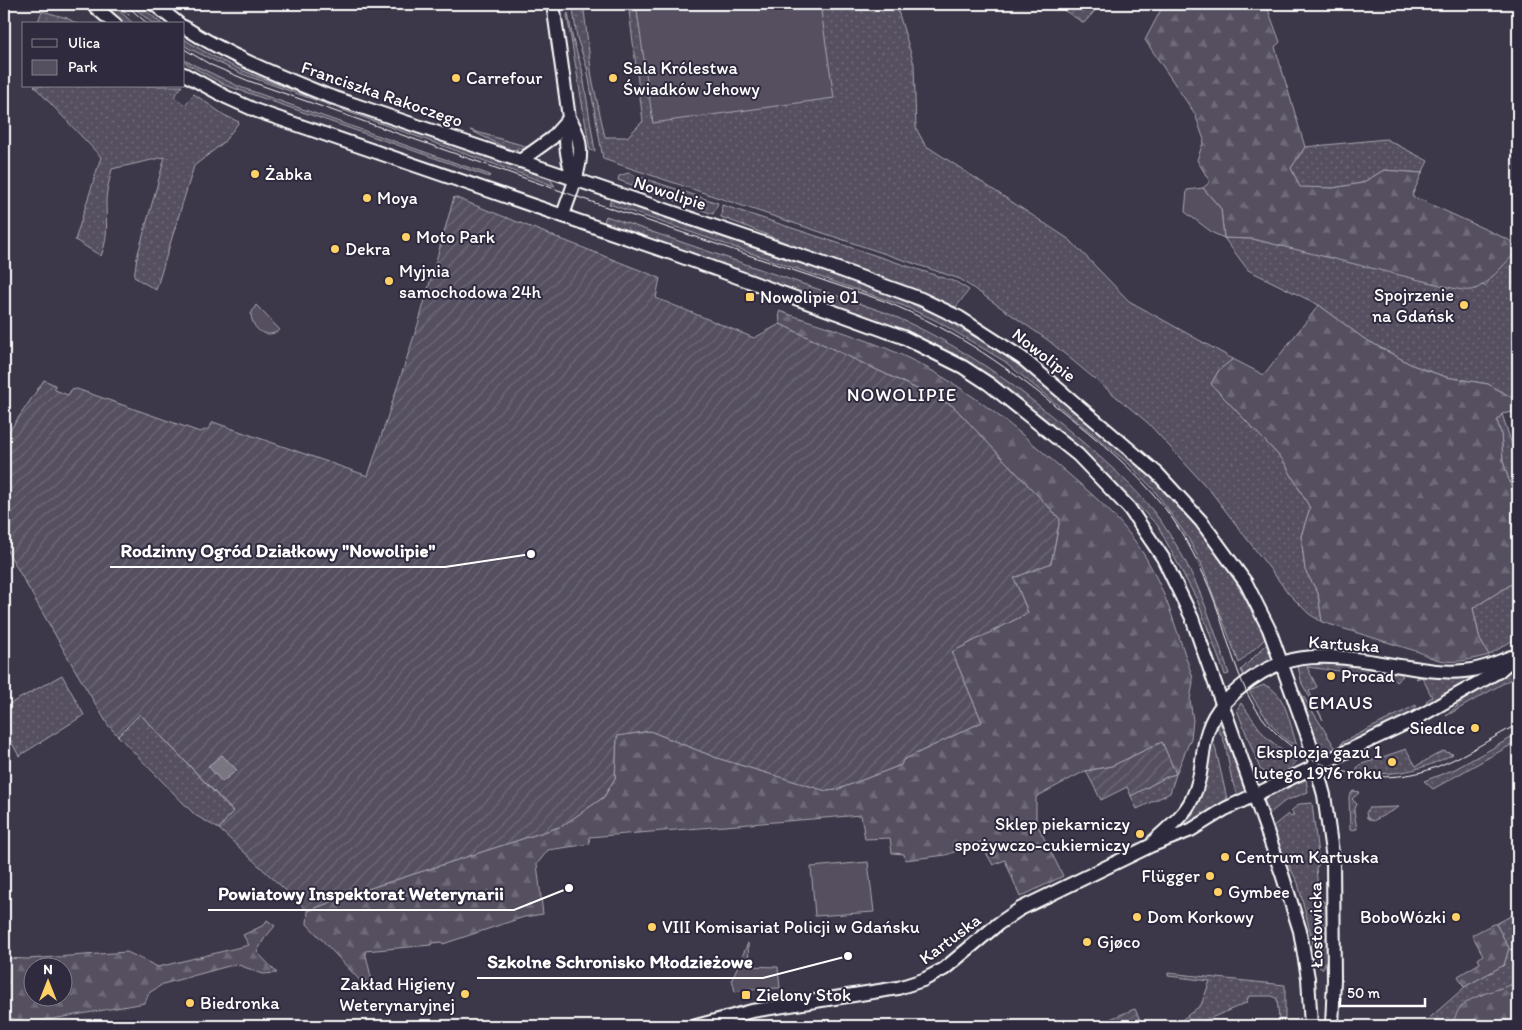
<svg xmlns="http://www.w3.org/2000/svg" width="1522" height="1030" viewBox="0 0 1522 1030" font-family="Itim,sans-serif">
<style>
.grass{fill:url(#grass-dots);stroke:#aaa8b0;fill-rule:evenodd}
.forest{fill:url(#forest-firs);stroke:#aaa8b0;fill-rule:evenodd}
.park{fill:#555060;stroke:#aaa8b0}
.garden{fill:url(#garden-furrows);stroke:#aaa8b0}
.water{fill:#797682;stroke:#afadb4}
.lines{fill:none;stroke-linecap:round;stroke-linejoin:round}
.secondary-casing{stroke:#fff;stroke-width:16}
.secondary{stroke:#2f2a3d;stroke-width:12}
.tram{stroke:#fff;stroke-width:1}
.poi-dot{fill:#ffd166;stroke:#2f2a3d;stroke-width:2}
.labels{text-anchor:middle;stroke-width:4;stroke-linejoin:round;paint-order:stroke}
.poi-label{font-size:18px;fill:#fff;stroke:#2f2a3d;text-anchor:start}
.street-label{font-size:18px;fill:#fff;stroke:#2f2a3d}
.neighbourhood-label{font-size:19px;letter-spacing:1px;fill:#fff;stroke:#2f2a3d}
.leader{fill:none;stroke:#fff;stroke-width:2}
.callout-dot{fill:#fff;stroke:#2f2a3d;stroke-width:2}
.callout-label{font-size:19px;text-anchor:middle;font-weight:bold;fill:#fff;stroke:#2f2a3d;stroke-width:4;stroke-linejoin:round;paint-order:stroke}
</style>
<defs>
<pattern id="grass-dots" width="8" height="8" patternUnits="userSpaceOnUse" patternTransform="scale(1.25)"><rect width="8" height="8" fill="#555060"/><path d="M2 2h.1M6 6h.1" fill="none" stroke="#6e6a78" stroke-width="1.8" stroke-linecap="round"/></pattern>
<pattern id="forest-firs" width="22" height="20" patternUnits="userSpaceOnUse" patternTransform="scale(1.25)"><rect width="22" height="20" fill="#555060"/><path d="M5 1l3.5 6h-7zM16 11l3.5 6h-7z" fill="#6e6a78"/></pattern>
<pattern id="garden-furrows" width="10" height="10" patternUnits="userSpaceOnUse" patternTransform="scale(1.25)"><rect width="10" height="10" fill="#555060"/><path d="M-1 1l2-2M0 10L10 0M9 11l2-2" fill="none" stroke="#6e6a78"/></pattern>
</defs>
<rect width="100%" height="100%" fill="#3c3749"/>
<filter id="ink" filterUnits="userSpaceOnUse"><feTurbulence type="fractalNoise" baseFrequency=".02" numOctaves="2"/><feDisplacementMap in="SourceGraphic" scale="10" xChannelSelector="R" yChannelSelector="G"/><feConvolveMatrix kernelMatrix="1 2 1 2 8 2 1 2 1" color-interpolation-filters="sRGB"/></filter>
<g filter="url(#ink)">
<!-- grass -->
<g class="grass">
<polygon points="102,4 112,4 134,24 127,24"/>
<polygon points="130,4 138,4 162,24 153,24"/>
<path d="M 575,4 L 896,4 L 914,64 L 916,128 L 925,145 L 1070,240 L 1129,301 L 1233,359 L 1219,370 L 1211,384 L 1283,460 L 1310,508 L 1301,536 L 1305,570 L 1318,593 L 1322,622 L 1309,614 L 1289,594 L 1212,493 L 1148,423 L 1049,341 L 960,279 L 603,159 L 587,68 L 577,38 L 573,9 ZM 623,7 L 629,11 L 643,121 L 627,137 L 605,137 L 592,78 L 584,10 Z"/>
<polygon points="1054,4 1101,4 1084,23"/>
<polygon points="42,11 67,18 77,24 37,24"/>
<polygon points="568,13 573,40 582,69 595,151 590,150 567,15"/>
<path d="M 184,39 C 232,71 290,89 344,108 C 413,132 481,155 550,179 L 555,186 L 242,74 L 188,48 L 184,45 Z"/>
<polygon points="184,60 240,87 490,175 489,177 225,85 187,64"/>
<path d="M 34,86 L 182,86 L 174,97 L 185,105 L 194,94 L 224,115 L 239,122 L 223,143 L 194,166 L 156,290 L 134,277 L 137,257 L 165,157 L 112,169 C 110,179 106,191 106,201 C 106,221 109,237 101,256 L 75,240 L 101,157 Z"/>
<polygon points="470,130 532,148 510,150"/>
<polygon points="1386,139 1428,161 1422,173 1384,170 1362,183 1333,188 1300,188 1291,168 1305,147"/>
<polygon points="628,173 718,203 713,214 618,180 619,176"/>
<polygon points="611,199 883,292 940,316 1008,357 1103,434 1171,496 1197,525 1232,575 1266,638 1239,663 1201,563 1188,538 1154,490 1129,464 1004,361 937,321 904,306 609,204"/>
<path d="M 722,205 L 956,282 L 969,290 L 956,307 C 907,286 856,269 806,250 C 777,240 750,227 721,217 Z"/>
<path d="M 606,216 L 887,313 C 965,347 1015,384 1079,439 C 1113,468 1146,496 1170,535 C 1198,578 1213,626 1229,674 L 1225,675 L 1198,602 L 1158,526 L 1103,470 L 1058,429 L 994,378 L 967,361 L 906,330 L 604,222 Z"/>
<polygon points="1224,238 1253,239 1354,263 1485,286 1497,270 1518,250 1518,401 1488,384 1446,377 1412,365 1363,338 1319,305 1248,270"/>
<polygon points="1502,414 1518,463 1518,510 1503,461 1501,433 1497,421"/>
<polygon points="1518,580 1518,637 1489,655 1480,640 1473,608"/>
<polygon points="1268,643 1273,661 1244,676 1241,670"/>
<polygon points="1331,662 1369,669 1397,671 1403,676 1396,682 1393,678 1307,667 1317,687 1309,691 1323,720 1302,684 1298,666 1307,663"/>
<polygon points="1518,667 1518,675 1446,716 1468,696"/>
<polygon points="1488,674 1430,703 1426,701 1432,697 1422,677 1416,679 1419,676 1456,679"/>
<polygon points="62,675 84,715 19,756 4,728 4,707"/>
<path d="M 1264,685 C 1286,691 1290,726 1297,746 C 1279,740 1259,708 1249,691 Z"/>
<polygon points="1300,691 1336,749 1321,755"/>
<path d="M 1241,703 L 1265,736 L 1296,762 C 1288,774 1271,778 1260,769 L 1237,710 Z"/>
<polygon points="1416,705 1416,709 1411,713 1342,747 1341,743"/>
<polygon points="140,714 233,812 219,829 195,815 118,736"/>
<path d="M 1219,724 L 1222,725 L 1245,792 L 1239,796 C 1226,778 1231,743 1217,729 Z"/>
<polygon points="1518,734 1518,741 1433,789 1424,781 1455,769"/>
<polygon points="1211,740 1215,746 1227,799 1180,829 1193,814 1201,797"/>
<path d="M 1406,749 L 1416,766 L 1443,751 L 1453,754 C 1422,771 1391,777 1355,772 L 1359,765 L 1365,763 Z"/>
<polygon points="1176,774 1170,793 1137,809 1131,796 1168,776"/>
<polygon points="1302,780 1306,780 1308,792 1285,801 1269,814 1264,799"/>
<polygon points="1353,791 1360,792 1352,799 1357,804 1354,811 1357,829 1350,830 1349,796"/>
<path d="M 1312,803 L 1319,864 L 1316,868 L 1319,899 L 1325,902 C 1327,917 1332,959 1322,969 L 1319,967 L 1298,883 L 1279,847 L 1272,827 L 1288,814 L 1291,817 L 1294,815 L 1291,811 L 1299,804 Z"/>
<polygon points="1399,807 1373,821 1367,818 1366,813 1369,808"/>
<path d="M 1518,912 L 1518,982 C 1501,990 1477,993 1462,1007 C 1456,1012 1457,1022 1449,1025 C 1443,1027 1436,1026 1430,1026 L 1426,1021 L 1466,986 L 1504,965 L 1509,948 L 1496,924 Z"/>
<polygon points="1168,973 1285,985 1285,1020 1279,1019 1277,999 1272,996 1249,996 1246,1003 1192,1026 1174,1026 1201,1005 1210,981 1168,976"/>
</g>
<!-- forest -->
<g class="forest">
<path d="M 1164,4 L 1266,4 L 1280,42 L 1275,47 L 1305,147 L 1291,168 L 1300,187 L 1333,188 L 1362,183 L 1384,170 L 1422,173 L 1412,196 L 1509,240 L 1518,250 C 1508,260 1483,290 1471,290 C 1465,291 1458,289 1452,288 L 1253,239 L 1224,238 L 1221,209 L 1203,188 L 1210,182 L 1197,160 L 1204,140 L 1195,114 L 1145,40 Z"/>
<path d="M 1319,305 L 1363,338 L 1412,365 L 1446,377 L 1488,384 L 1518,401 L 1518,411 L 1502,414 L 1497,421 L 1501,433 L 1503,461 L 1518,510 L 1518,580 L 1473,608 L 1480,640 L 1489,655 C 1462,662 1444,666 1419,652 L 1322,622 L 1318,593 L 1305,570 L 1301,536 L 1310,508 L 1283,460 L 1211,384 L 1219,370 L 1233,359 L 1264,375 Z"/>
<path d="M 779,311 C 826,327 874,340 918,363 C 970,390 1014,427 1058,465 C 1094,496 1121,517 1146,558 C 1167,593 1178,636 1192,675 L 1193,682 L 1190,700 L 1193,720 L 1191,738 L 1176,774 L 1162,742 L 1112,766 L 1085,771 L 1036,797 L 1036,822 L 1063,876 L 1020,897 L 1005,860 L 993,865 L 980,842 L 946,855 L 905,860 L 904,854 L 892,853 L 890,838 L 865,839 L 861,815 L 589,837 L 590,844 L 548,850 L 537,864 L 543,914 L 524,917 L 443,944 L 442,942 L 432,943 L 431,945 L 365,951 L 374,990 L 366,987 L 307,924 L 308,911 L 349,895 L 562,826 L 604,797 L 615,778 L 617,736 L 650,731 L 717,758 L 827,791 L 836,790 L 901,765 L 903,760 L 982,722 L 952,652 L 1028,613 L 1014,578 L 1051,563 L 1060,519 L 953,406 L 780,324 Z"/>
<path d="M 267,920 L 275,926 L 264,939 L 257,952 L 277,973 L 263,974 L 236,964 L 163,984 L 149,993 L 145,1003 L 29,1023 L 4,1016 L 4,958 L 27,959 L 127,952 L 158,967 L 249,945 L 243,935 L 264,925 ZM 32,968 L 62,968 L 62,998 L 32,998 Z"/>
<polygon points="1493,924 1496,924 1509,948 1504,965 1464,987 1458,976 1480,963 1478,959 1483,955 1472,935"/>
<path d="M 1518,982 L 1518,1026 L 1447,1026 C 1456,1022 1454,1015 1460,1008 C 1472,994 1503,989 1518,982 Z"/>
</g>
<!-- park -->
<g class="park">
<polygon points="636,4 820,4 834,98 653,123"/>
<polygon points="1203,188 1221,209 1224,238 1213,233 1185,212 1187,190"/>
<path d="M 256,305 L 257,306 L 280,330 C 266,340 252,330 251,314 Z"/>
<polygon points="868,862 874,912 815,916 811,867"/>
<polygon points="748,943 749,966 778,967 780,988 749,989 735,992 732,979"/>
</g>
<!-- garden -->
<g class="garden">
<polygon points="454,197 660,278 656,298 754,338 780,324 953,406 1060,519 1051,563 1014,578 1028,613 952,652 982,722 903,760 901,765 836,790 826,791 717,758 650,731 617,736 615,778 604,797 562,826 349,895 308,911 219,829 233,811 140,714 118,736 108,725 74,668 4,545 4,439 44,380 55,385 55,390 68,395 71,390 77,389 200,432 208,429 213,422 368,476 419,321"/>
<polygon points="1162,742 1176,774 1168,776 1131,796 1127,787 1101,800 1086,771 1112,766"/>
<polygon points="1135,1009 1143,1026 1093,1026 1132,1010"/>
</g>
<!-- water -->
<polygon class="water" points="222,755 237,770 222,782 208,766"/>
<g class="lines">
<defs>
<g id="secondary">
<polyline points="92,4 115,24"/>
<polyline points="154,4 179,24"/>
<path d="M 553,4 L 569,118 C 563,141 567,159 574,180"/>
<path d="M 184,27 C 229,56 277,75 326,95 L 813,260 L 921,299 L 960,318 L 1022,358 L 1157,473 L 1201,521 L 1246,583 L 1269,629 L 1308,737 L 1324,795 L 1333,859 L 1334,980 L 1332,1026"/>
<polyline points="184,74 226,97 257,111 677,255 903,337 963,367 989,384 1078,455 1129,508 1163,558 1192,618 1282,874 1300,931 1308,978 1311,1026"/>
<polyline points="520,161 552,138 567,121"/>
<path d="M 563,215 C 574,181 592,152 569,118"/>
<path d="M 1154,841 C 1167,828 1184,816 1192,799 C 1208,767 1196,733 1224,703 C 1283,640 1332,656 1407,667 C 1426,670 1445,673 1464,671 C 1480,670 1496,663 1511,657"/>
<polyline points="696,1026 752,1011 898,988 923,980 944,969 998,924 1020,909 1150,846 1191,830 1225,809 1415,719 1499,671 1518,654"/>
</g>
</defs>
<!-- secondary casing -->
<use href="#secondary" class="secondary-casing"/>
<!-- secondary -->
<use href="#secondary" class="secondary"/>
<!-- tram -->
<g class="tram">
<polyline points="116,4 129,15"/>
<polyline points="125,4 148,24"/>
<path d="M 184,49 L 211,65 L 249,81 L 595,203 L 884,301 C 958,331 1010,369 1072,419 C 1109,449 1147,481 1174,521 C 1192,548 1207,579 1218,611 C 1227,638 1235,667 1247,693 C 1279,758 1355,791 1425,771 C 1457,761 1488,740 1518,724"/>
</g>
</g>
</g>
<!-- markers -->
<g class="poi-dot">
<circle cx="456" cy="78" r="5"/>
<circle cx="613" cy="78" r="5"/>
<circle cx="255" cy="174" r="5"/>
<circle cx="367" cy="198" r="5"/>
<circle cx="406" cy="237" r="5"/>
<circle cx="335" cy="249" r="5"/>
<circle cx="389" cy="281" r="5"/>
<rect x="745" y="292" width="10" height="10" rx="2.5"/>
<circle cx="1464" cy="305" r="5"/>
<circle cx="1331" cy="676" r="5"/>
<circle cx="1475" cy="728" r="5"/>
<circle cx="1392" cy="762" r="5"/>
<circle cx="1140" cy="834" r="5"/>
<circle cx="1225" cy="857" r="5"/>
<circle cx="1210" cy="876" r="5"/>
<circle cx="1218" cy="892" r="5"/>
<circle cx="1137" cy="917" r="5"/>
<circle cx="1456" cy="917" r="5"/>
<circle cx="652" cy="927" r="5"/>
<circle cx="1087" cy="942" r="5"/>
<circle cx="465" cy="994" r="5"/>
<rect x="741" y="990" width="10" height="10" rx="2.5"/>
<circle cx="190" cy="1003" r="5"/>
</g>
<g class="labels">
<!-- poi labels -->
<g class="poi-label">
<text x="623" y="74">Sala Królestwa<tspan x="623" dy="21">Świadków Jehowy</tspan></text>
<text x="466" y="84">Carrefour</text>
<text x="265" y="180">Żabka</text>
<text x="377" y="204">Moya</text>
<text x="416" y="243">Moto Park</text>
<text x="345" y="255">Dekra</text>
<text x="399" y="277">Myjnia<tspan x="399" dy="21">samochodowa 24h</tspan></text>
<text x="1454" y="301" text-anchor="end">Spojrzenie<tspan x="1454" dy="21">na Gdańsk</tspan></text>
<text x="760" y="303">Nowolipie 01</text>
<text x="1341" y="682">Procad</text>
<text x="1465" y="734" text-anchor="end">Siedlce</text>
<text x="1382" y="758" text-anchor="end">Eksplozja gazu 1<tspan x="1382" dy="21">lutego 1976 roku</tspan></text>
<text x="1130" y="830" text-anchor="end">Sklep piekarniczy<tspan x="1130" dy="21">spożywczo-cukierniczy</tspan></text>
<text x="1235" y="863">Centrum Kartuska</text>
<text x="1200" y="882" text-anchor="end">Flügger</text>
<text x="1228" y="898">Gymbee</text>
<text x="1147" y="923">Dom Korkowy</text>
<text x="1446" y="923" text-anchor="end">BoboWózki</text>
<text x="662" y="933">VIII Komisariat Policji w Gdańsku</text>
<text x="1097" y="948">Gjøco</text>
<text x="455" y="990" text-anchor="end">Zakład Higieny<tspan x="455" dy="21">Weterynaryjnej</tspan></text>
<text x="756" y="1001">Zielony Stok</text>
<text x="200" y="1009">Biedronka</text>
</g>
<!-- street labels -->
<g class="street-label">
<text transform="translate(382 94) rotate(19)" y="6">Franciszka Rakoczego</text>
<text transform="translate(670 193) rotate(18)" y="6">Nowolipie</text>
<text transform="translate(1044 355) rotate(38)" y="6">Nowolipie</text>
<text transform="translate(1344 644) rotate(4)" y="6">Kartuska</text>
<text transform="translate(1316 925) rotate(-91)" y="6">Łostowicka</text>
<text transform="translate(950 939) rotate(-37)" y="6">Kartuska</text>
</g>
<!-- neighbourhood labels -->
<g class="neighbourhood-label">
<text x="902" y="401">NOWOLIPIE</text>
<text x="1341" y="709">EMAUS</text>
</g>
</g>
<!-- callouts -->
<path class="leader" d="M531 554L445 567H110M569 888L514 910H208M848 956L763 978H477"/>
<g class="callout-dot">
<circle cx="531" cy="554" r="5"/>
<circle cx="569" cy="888" r="5"/>
<circle cx="848" cy="956" r="5"/>
</g>
<g class="callout-label">
<text x="278" y="557">Rodzinny Ogród Działkowy "Nowolipie"</text>
<text x="361" y="900">Powiatowy Inspektorat Weterynarii</text>
<text x="620" y="968">Szkolne Schronisko Młodzieżowe</text>
</g>
<!-- margin -->
<rect width="1522" height="1030" fill="none" stroke="#2f2a3d" stroke-width="20"/>
<rect x="10" y="10" width="1502" height="1010" fill="none" stroke="#fff" stroke-width="2" filter="url(#ink)"/>
<!-- legend -->
<rect x="22" y="22" width="162" height="65" fill="#2f2a3d" stroke="#827f8b"/>
<rect x="32" y="39" width="25" height="8" fill="#2f2a3d" stroke="#827f8b"/>
<text x="68" y="48" font-size="15" fill="#ffffff">Ulica</text>
<rect x="32" y="60" width="25" height="15" fill="#555060" stroke="#827f8b"/>
<text x="68" y="72" font-size="15" fill="#ffffff">Park</text>
<!-- north arrow -->
<g transform="translate(48 982)"><circle r="24" fill="#2f2a3d" stroke="#827f8b"/>
<path d="M0-4L9 19L0 12L-9 19Z" fill="#ffd166"/>
<text y="-8" font-size="14" font-weight="bold" text-anchor="middle" fill="#ffffff">N</text>
</g>
<!-- scale -->
<path d="M1340 998v8h85v-8" fill="none" stroke="#ffffff" stroke-width="2.5"/>
<text x="1347" y="998" font-size="15" fill="#ffffff" stroke="#2f2a3d" stroke-width="4" paint-order="stroke">50 m</text>
</svg>
